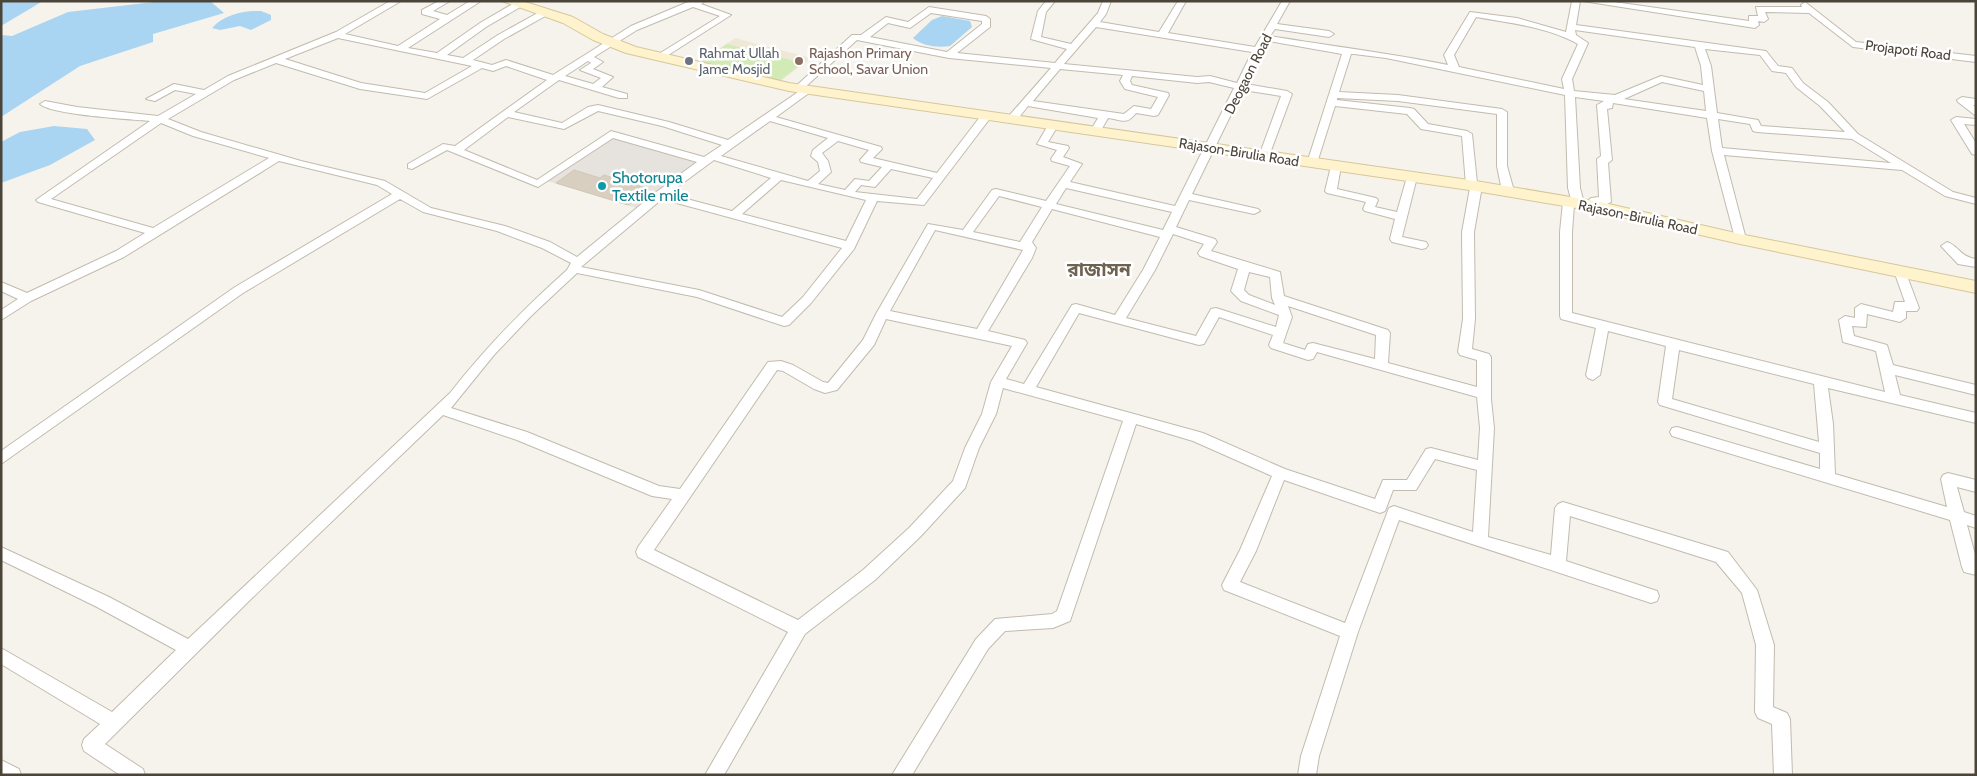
<svg xmlns="http://www.w3.org/2000/svg" width="1977" height="776" viewBox="0 0 1977 776" font-family="Cabin,'Noto Sans Bengali',sans-serif">
<style>
.industrial{fill:#e6e2dd}
.education{fill:#efe8d6}
.green{fill:#d2eab5}
.water{fill:#a9d4f2}
.building{fill:#d8cfc1;stroke:#d3c7b4}
.lines{fill:none;stroke-linecap:round;stroke-linejoin:round}
.street-casing{stroke:#c2bbae;stroke-width:2}
.secondary-casing{stroke:#d6c79b;stroke-width:2}
.street{fill:#fff;fill-rule:evenodd}
.secondary{fill:#fff3cd;fill-rule:evenodd}
.worship-dot{fill:#6b7280;stroke:#fff;stroke-width:2}
.education-dot{fill:#8d6e63;stroke:#fff;stroke-width:2}
.culture-dot{fill:#0f9aa8;stroke:#fff;stroke-width:2}
.labels{text-anchor:middle;stroke-width:5;stroke-linejoin:round;paint-order:stroke}
.far-street-label{font-size:14px;fill:#4b4439;stroke:#fff}
.far-worship-label{font-size:14px;fill:#5b616d;stroke:#fff;text-anchor:start}
.far-education-label{font-size:14px;fill:#785e54;stroke:#fff;text-anchor:start}
.culture-label{font-size:16px;fill:#0d838f;stroke:#fff;text-anchor:start}
.quarter-label{font-size:19px;font-weight:bold;fill:#6e6250;stroke:#fff}
</style>
<rect width="100%" height="100%" fill="#f6f3ec"/>
<!-- industrial -->
<polygon class="industrial" points="610,136 701,162 640,209 547,181"/>
<!-- education -->
<polygon class="education" points="735,38 811,58 773,87 692,67"/>
<!-- green -->
<polygon class="green" points="727,44 802,63 773,86 697,65"/>
<!-- water -->
<g class="water">
<polygon points="1,1 43,1 1,26"/>
<polygon points="210,1 224,13 153,34 153,42 80,66 1,117 1,35 12,36 68,12 154,2"/>
<path d="M 261,11 L 271,15 L 271,20 L 251,30 L 240,26 L 220,30 L 212,28 C 225,14 243,11 261,11 Z"/>
<path d="M 942,16 L 970,21 L 972,27 L 950,46 C 937,48 923,46 913,38 L 932,20 Z"/>
<polygon points="54,126 87,129 95,140 50,165 1,183 1,142 20,132"/>
</g>
<!-- building -->
<polygon class="building" points="574,170 600,178 604,175 649,189 628,205 556,183"/>
<g class="lines">
<defs>
<g id="street">
<path d="M 390,1 L 401,1 L 345,34 L 398,46 L 440,19 L 422,14 L 422,10 L 439,1 L 450,1 L 433,11 L 447,15 L 470,1 L 481,1 L 408,48 L 437,53 L 480,23 L 516,2 L 522,2 L 522,6 L 486,27 L 447,55 L 463,58 L 498,35 L 543,10 L 549,10 L 549,14 L 504,39 L 473,60 L 492,65 L 506,60 L 553,75 L 631,26 L 688,2 L 705,1 L 701,4 L 731,15 L 662,59 L 654,57 L 720,16 L 693,7 L 637,30 L 594,57 L 603,62 L 593,69 L 613,77 L 602,87 L 627,94 L 627,98 L 619,98 L 559,80 L 514,112 L 562,123 L 588,107 L 598,105 L 669,122 L 728,140 L 798,92 L 795,91 L 795,87 L 852,35 L 861,35 L 886,17 L 908,22 L 929,7 L 986,16 L 990,19 L 990,27 L 957,53 L 1055,63 L 1067,49 L 1031,39 L 1038,11 L 1046,1 L 1055,1 L 1046,12 L 1041,37 L 1071,44 L 1098,13 L 1103,1 L 1111,1 L 1106,14 L 1100,22 L 1159,32 L 1178,1 L 1186,1 L 1168,33 L 1255,47 L 1282,1 L 1290,1 L 1277,24 L 1329,31 L 1334,34 L 1329,37 L 1275,29 L 1270,36 C 1330,46 1389,53 1448,65 L 1444,55 L 1470,12 L 1517,18 L 1566,32 L 1572,1 L 1580,1 L 1576,25 L 1766,51 L 1778,66 L 1792,68 L 1803,83 L 1828,102 L 1858,134 L 1953,192 L 1976,198 L 1976,204 L 1945,196 L 1902,170 L 1724,155 L 1746,239 L 1740,243 L 1736,242 L 1712,151 L 1707,118 L 1613,103 L 1612,108 L 1607,109 L 1612,160 L 1608,163 L 1611,202 L 1605,205 L 1604,209 L 1596,209 L 1589,200 L 1591,198 L 1599,197 L 1597,159 L 1601,156 L 1597,105 L 1604,101 L 1575,97 L 1580,188 L 1584,203 L 1582,205 L 1574,205 L 1572,232 L 1572,313 L 1885,392 L 1876,351 L 1843,342 L 1839,320 L 1845,316 L 1855,318 L 1855,308 L 1861,304 L 1893,312 L 1895,302 L 1905,302 L 1894,271 L 1900,267 L 1904,268 L 1919,308 L 1917,311 L 1906,311 L 1906,318 L 1900,322 L 1867,314 L 1866,327 L 1852,326 L 1854,336 L 1887,345 L 1893,365 L 1976,385 L 1976,395 L 1895,375 L 1900,395 L 1976,413 L 1976,423 L 1828,388 L 1833,424 L 1835,474 L 1947,507 L 1941,479 L 1943,475 L 1948,473 L 1976,480 L 1976,492 L 1957,487 L 1964,512 L 1976,516 L 1976,528 L 1967,525 L 1976,558 L 1976,575 L 1964,572 L 1962,567 L 1950,520 L 1672,436 L 1670,432 L 1672,428 L 1677,427 L 1820,469 L 1820,453 L 1660,405 L 1658,402 L 1666,346 L 1608,331 L 1600,375 L 1593,380 L 1588,378 L 1586,375 L 1596,328 L 1561,319 L 1560,316 L 1560,232 L 1563,202 L 1571,199 L 1568,188 L 1565,95 L 1386,58 L 1354,54 L 1351,54 L 1339,92 L 1398,95 L 1502,109 L 1507,112 L 1507,166 L 1514,191 L 1508,194 L 1502,191 L 1497,166 L 1497,114 L 1398,101 L 1337,98 L 1337,100 L 1410,108 L 1414,109 L 1428,124 L 1467,131 L 1472,134 L 1477,183 L 1482,186 L 1474,232 L 1475,319 L 1472,349 L 1489,354 L 1491,357 L 1491,399 L 1494,428 L 1488,537 L 1551,555 L 1555,508 L 1558,504 L 1563,502 L 1728,552 L 1757,590 L 1774,645 L 1773,707 L 1787,713 L 1790,719 L 1792,775 L 1774,775 L 1772,724 L 1758,718 L 1755,712 L 1756,645 L 1742,593 L 1716,562 L 1570,516 L 1566,561 L 1657,591 L 1659,596 L 1657,601 L 1651,603 L 1399,520 L 1358,632 L 1319,756 L 1316,775 L 1298,775 L 1301,756 L 1340,636 L 1224,590 L 1222,585 L 1240,550 L 1272,476 L 1193,441 L 1136,424 L 1070,621 L 1053,628 L 1005,631 L 988,649 L 912,775 L 892,775 L 976,639 L 995,619 L 1052,614 L 1057,611 L 1123,421 L 1003,388 L 996,414 L 979,448 L 965,488 L 921,536 L 875,580 L 805,634 L 724,775 L 705,775 L 788,632 L 638,557 L 636,552 L 638,547 L 672,499 L 652,496 L 517,440 L 443,415 L 251,599 L 105,744 L 143,769 L 145,775 L 120,775 L 84,751 L 82,745 L 84,739 L 100,724 L 1,664 L 1,648 L 112,712 L 176,650 L 97,607 L 1,560 L 1,547 L 109,597 L 188,639 L 450,393 C 487,346 522,310 567,270 L 571,263 L 542,248 L 497,231 L 423,212 L 400,199 L 243,293 L 1,464 L 1,451 L 235,287 L 392,194 L 377,185 L 279,161 L 124,257 L 31,301 L 1,320 L 1,310 L 18,299 L 1,291 L 1,282 L 27,293 L 116,251 L 145,233 L 38,202 L 36,200 L 150,121 C 130,119 52,115 40,104 L 45,101 L 77,107 L 158,116 L 196,94 L 175,90 L 155,101 L 146,99 L 174,84 L 204,90 L 228,76 L 336,32 ZM 931,13 L 982,21 L 982,24 L 947,52 L 870,37 L 888,23 L 910,28 ZM 1476,17 C 1510,23 1548,27 1578,44 L 1562,79 L 1564,89 L 1459,67 L 1454,55 ZM 1096,27 L 1252,52 L 1237,83 L 1210,76 L 1197,77 L 1064,64 ZM 1575,30 L 1695,47 L 1701,66 L 1703,85 L 1661,76 L 1615,95 L 1574,91 L 1572,79 L 1588,43 L 1576,35 ZM 338,38 L 472,66 L 425,93 L 361,83 L 285,59 ZM 857,40 L 949,58 L 1051,68 L 1008,117 L 1008,121 L 1016,121 L 1028,106 L 1098,118 L 1091,130 L 1096,133 L 1100,132 L 1108,118 C 1122,120 1127,125 1136,113 L 1154,116 L 1158,115 L 1169,95 L 1168,93 L 1132,85 L 1130,81 L 1132,76 L 1197,83 L 1209,82 L 1234,88 L 1175,206 L 1070,182 L 1082,164 L 1063,157 L 1069,148 L 1068,146 L 1048,142 L 1059,124 L 1054,121 L 1050,122 L 1037,144 L 1057,150 L 1051,159 L 1052,161 L 1070,166 L 1046,201 L 996,189 L 992,190 L 963,230 L 928,224 L 876,314 L 863,340 L 828,383 L 823,382 L 793,365 L 781,361 L 768,362 L 680,489 L 659,486 L 527,432 L 451,408 L 494,355 L 531,316 L 577,273 L 697,297 L 784,326 L 789,325 L 811,303 L 854,249 L 877,201 L 924,205 L 991,117 L 991,113 L 983,113 L 937,173 L 873,158 L 882,149 L 881,147 L 776,117 L 809,93 L 809,89 L 804,88 ZM 1268,41 L 1342,54 L 1307,163 L 1308,165 L 1316,165 L 1317,163 L 1335,106 L 1407,114 L 1421,129 L 1462,136 L 1466,185 L 1470,188 L 1462,232 L 1463,319 L 1458,352 L 1460,355 L 1477,360 L 1477,387 L 1388,363 L 1390,333 L 1388,330 L 1284,296 L 1280,272 L 1211,251 L 1217,242 L 1215,239 L 1176,227 L 1189,200 L 1254,214 L 1260,211 L 1258,209 L 1192,194 L 1243,90 L 1281,96 L 1259,156 L 1264,159 L 1269,156 L 1292,94 L 1287,91 L 1246,84 ZM 1705,49 L 1760,55 L 1772,71 L 1786,73 L 1796,87 L 1820,106 L 1845,132 L 1761,126 L 1758,120 L 1717,113 L 1711,66 ZM 588,61 L 591,63 L 580,70 L 601,78 L 593,84 L 565,76 ZM 276,63 L 360,89 L 427,99 L 482,68 L 493,71 L 506,66 L 547,80 L 455,146 L 443,144 L 408,164 L 408,168 L 412,169 L 447,150 L 538,187 L 613,138 L 697,162 L 655,193 L 577,257 L 550,242 L 505,226 L 431,208 L 385,181 L 301,161 L 201,132 L 168,119 L 234,80 ZM 1060,69 L 1123,75 L 1120,81 L 1125,89 L 1158,97 L 1151,109 L 1134,106 L 1124,114 L 1033,101 ZM 1662,82 L 1704,91 L 1706,111 L 1624,99 ZM 598,111 L 662,126 L 722,145 L 704,157 L 611,131 L 537,180 L 464,150 L 508,117 L 564,129 ZM 1718,119 L 1750,124 L 1753,131 L 1757,132 L 1852,139 L 1891,163 L 1722,148 ZM 770,121 L 828,138 L 813,150 L 811,156 L 818,162 L 820,171 L 808,181 L 721,156 ZM 161,123 L 193,136 L 269,158 L 153,228 L 51,199 ZM 838,141 L 869,150 L 860,160 L 861,162 L 882,167 L 869,181 L 855,179 L 845,190 L 818,184 L 831,172 L 828,161 L 822,153 ZM 714,160 L 771,178 L 732,211 L 668,194 ZM 891,169 L 933,178 L 917,199 L 855,192 L 861,185 L 875,187 ZM 781,180 L 866,200 L 846,241 L 742,214 ZM 1066,188 L 1172,212 L 1163,230 L 1056,204 ZM 999,196 L 1042,207 L 1020,242 L 973,232 ZM 662,199 L 842,248 L 803,297 L 782,317 L 699,290 L 581,267 ZM 1052,209 L 1160,237 L 1143,270 L 1115,315 L 1076,304 L 1072,305 L 1024,384 L 1006,379 L 1027,343 L 1025,340 L 988,331 L 1032,258 L 1036,248 L 1032,242 ZM 935,230 L 1023,250 L 977,329 L 890,311 ZM 1173,234 L 1204,244 L 1198,253 L 1200,256 L 1238,269 L 1231,291 L 1241,301 L 1279,315 L 1276,327 L 1216,308 L 1211,309 L 1196,336 L 1126,318 L 1155,270 ZM 1249,272 L 1270,277 L 1272,298 L 1275,305 L 1249,295 L 1244,290 ZM 1288,306 L 1376,335 L 1375,359 L 1313,343 L 1308,344 L 1305,350 L 1283,343 L 1292,317 ZM 1079,313 L 1199,345 L 1204,344 L 1219,317 L 1273,335 L 1269,345 L 1271,348 L 1308,360 L 1313,359 L 1317,352 L 1477,397 L 1480,428 L 1478,460 L 1431,448 L 1426,449 L 1407,480 L 1383,480 L 1375,499 L 1285,469 L 1203,433 L 1036,387 ZM 886,319 L 1012,346 L 991,382 L 982,414 L 965,448 L 953,481 L 909,528 L 863,570 L 798,620 L 654,550 L 777,370 L 783,371 L 814,389 L 825,393 L 837,390 L 874,345 ZM 1679,350 L 1814,384 L 1819,442 L 1672,399 ZM 1435,459 L 1477,470 L 1473,532 L 1394,506 L 1389,508 L 1345,623 L 1240,582 L 1256,551 L 1284,480 L 1380,513 L 1385,511 L 1393,490 L 1416,490 Z"/>
<polygon points="1583,1 1607,1 1749,21 1749,16 1758,16 1756,7 1802,7 1801,5 1805,2 1856,42 1976,56 1976,62 1853,47 1809,13 1765,12 1768,19 1764,22 1758,21 1759,25 1755,28"/>
<polygon points="1962,97 1976,99 1976,105 1973,105 1976,107 1976,116 1958,102 1957,100"/>
<polygon points="1956,117 1976,119 1976,125 1964,124 1976,143 1976,155 1972,154 1951,120"/>
<polygon points="1336,163 1341,166 1337,189 1376,198 1378,200 1375,207 1397,212 1407,177 1412,174 1416,175 1417,177 1402,237 1426,242 1428,245 1426,248 1422,249 1392,242 1390,239 1395,219 1365,211 1363,209 1366,202 1327,193 1325,191 1331,166"/>
<path d="M 1947,242 C 1959,246 1960,257 1976,259 L 1976,267 L 1958,264 L 1941,246 Z"/>
<polygon points="1,760 19,769 21,775 1,775"/>
</g>
<polygon id="secondary" points="502,1 522,1 573,17 603,34 636,47 789,83 1476,181 1600,202 1740,234 1976,281 1976,293 1740,244 1600,212 1476,191 789,91 626,53 593,40 563,23"/>
</defs>
<!-- street casing -->
<use href="#street" class="street-casing"/>
<!-- secondary casing -->
<use href="#secondary" class="secondary-casing"/>
<!-- street -->
<use href="#street" class="street"/>
<!-- secondary -->
<use href="#secondary" class="secondary"/>
</g>
<!-- markers -->
<circle class="worship-dot" cx="689" cy="61" r="5"/>
<circle class="education-dot" cx="799" cy="61" r="5"/>
<circle class="culture-dot" cx="602" cy="186" r="5"/>
<g class="labels">
<!-- far-street labels -->
<g class="far-street-label">
<text transform="translate(1908 50) rotate(7)" y="5">Projapoti Road</text>
<text transform="translate(1248 74) rotate(-63)" y="5">Deogaon Road</text>
<text transform="translate(1239 152) rotate(9)" y="5">Rajason-Birulia Road</text>
<text transform="translate(1638 217) rotate(12)" y="5">Rajason-Birulia Road</text>
</g>
<!-- far-worship labels -->
<g class="far-worship-label">
<text x="699" y="58">Rahmat Ullah<tspan x="699" dy="16">Jame Mosjid</tspan></text>
</g>
<!-- far-education labels -->
<g class="far-education-label">
<text x="809" y="58">Rajashon Primary<tspan x="809" dy="16">School, Savar Union</tspan></text>
</g>
<!-- culture labels -->
<g class="culture-label">
<text x="612" y="183">Shotorupa<tspan x="612" dy="18">Textile mile</tspan></text>
</g>
<!-- quarter labels -->
<g class="quarter-label">
<text x="1099" y="276">রাজাসন</text>
</g>
</g>
<!-- border -->
<rect width="1977" height="776" fill="none" stroke="#4b4439" stroke-width="5"/>
</svg>
